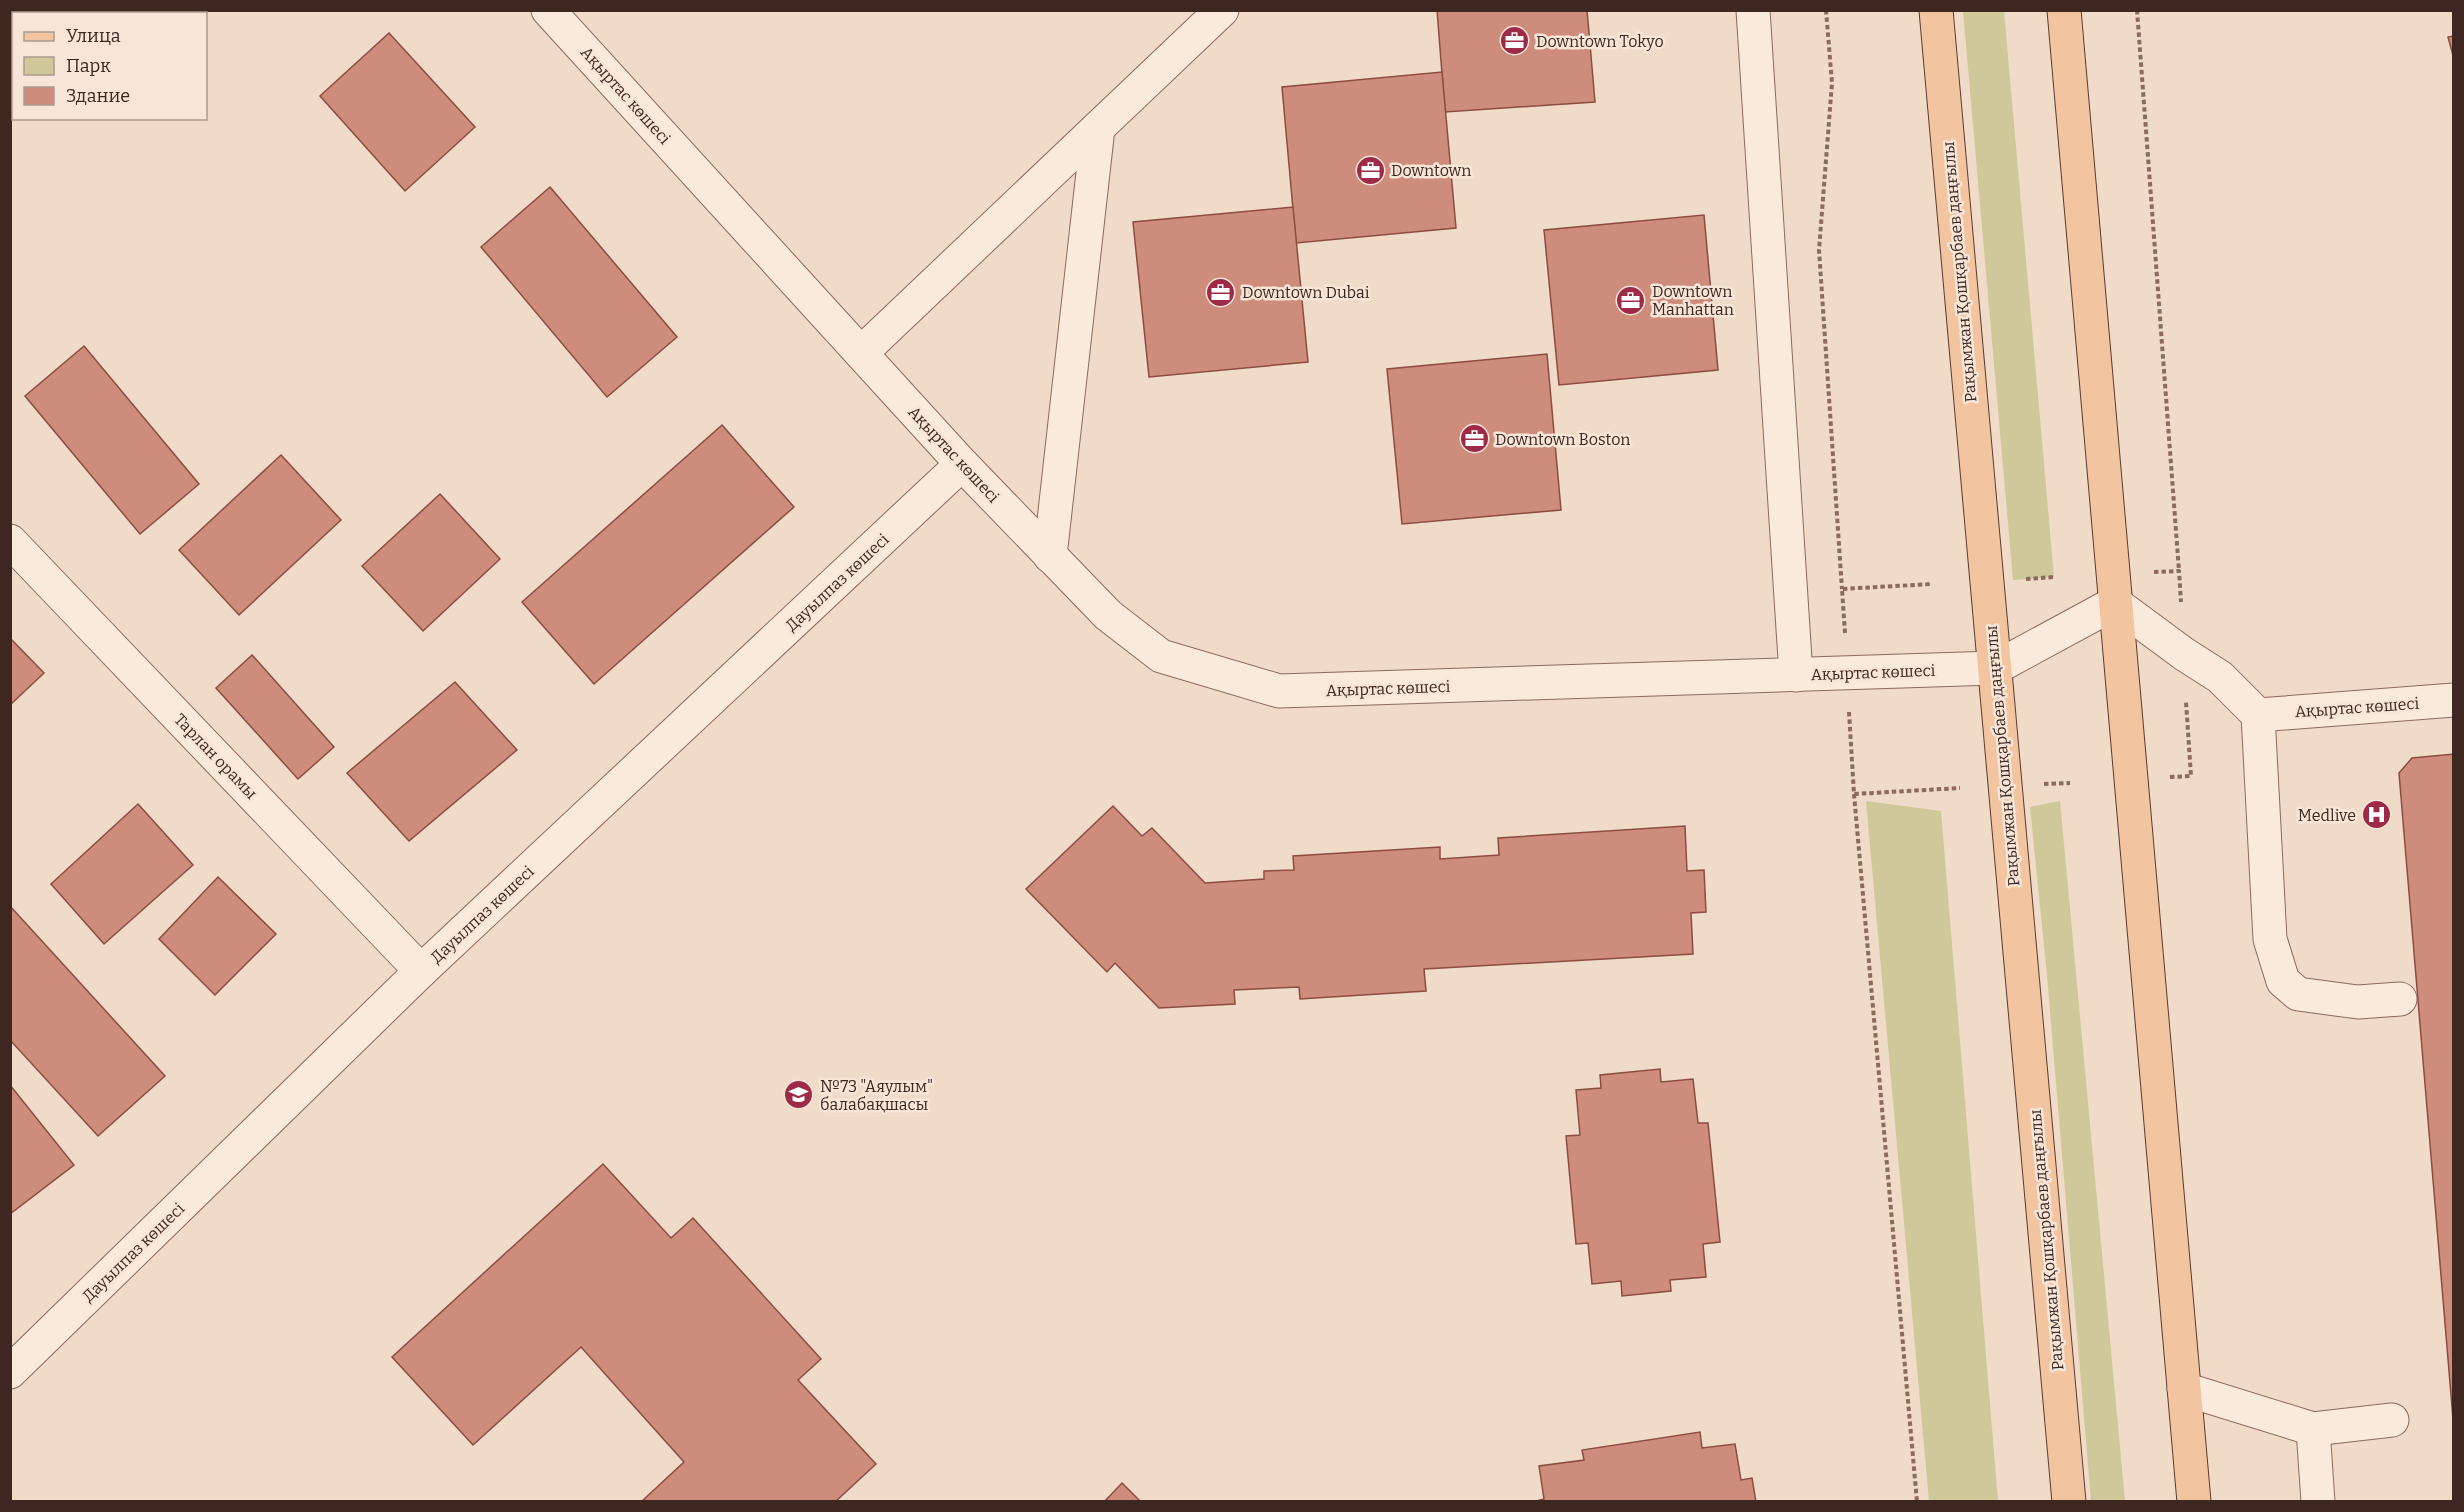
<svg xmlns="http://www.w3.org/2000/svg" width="2464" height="1512" viewBox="0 0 2464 1512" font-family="Bitter,serif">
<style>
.green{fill:#cfc89b}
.building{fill:#ce8c7d;stroke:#8c4d41;stroke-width:1.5}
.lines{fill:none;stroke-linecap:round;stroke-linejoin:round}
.minor-casing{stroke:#8c6a5c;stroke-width:35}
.major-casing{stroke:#5a3a30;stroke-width:35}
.path{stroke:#8c6a5c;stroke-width:4;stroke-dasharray:4.5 3;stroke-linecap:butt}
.minor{stroke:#faeadc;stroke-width:33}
.major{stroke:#f2c5a0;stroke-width:33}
.labels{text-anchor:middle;stroke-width:5;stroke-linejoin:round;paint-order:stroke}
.poi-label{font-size:16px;fill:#3d2720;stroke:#f7e6d8;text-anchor:start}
.street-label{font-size:16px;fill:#3d2720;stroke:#f7e6d8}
</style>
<rect width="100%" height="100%" fill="#f0dac8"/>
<!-- green -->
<g class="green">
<polygon points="1963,11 2004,11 2054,577 2013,580"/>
<polygon points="1866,801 1941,811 1998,1501 1929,1501"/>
<polygon points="2060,801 2125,1501 2091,1501 2047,975 2030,807"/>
</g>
<!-- building -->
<g class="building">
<polygon points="1437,10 1587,10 1595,102 1445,112"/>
<polygon points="389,33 475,127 405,191 320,96"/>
<polygon points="2454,36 2454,59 2448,37"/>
<polygon points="1442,72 1456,228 1296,243 1282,87"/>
<polygon points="550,187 677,337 607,397 481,247"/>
<polygon points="1293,207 1308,362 1149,377 1133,222"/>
<polygon points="1704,215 1718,370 1559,385 1544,230"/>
<polygon points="84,346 199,484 140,534 25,396"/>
<polygon points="1547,354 1561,510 1402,524 1387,369"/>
<polygon points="722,425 794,507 594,684 522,602"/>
<polygon points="281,455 341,520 239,615 179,550"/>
<polygon points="440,494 500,559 423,631 362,566"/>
<polygon points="10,638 44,673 10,705"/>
<polygon points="252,655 334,747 298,779 216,688"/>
<polygon points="455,682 517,750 409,841 347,773"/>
<polygon points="2454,754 2454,1431 2399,773 2412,758"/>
<polygon points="138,804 193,865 104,944 51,884"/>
<polygon points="1113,806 1142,836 1152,828 1205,883 1264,879 1264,871 1294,870 1293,856 1440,847 1440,859 1499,855 1498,838 1685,826 1687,871 1704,870 1706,912 1691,913 1693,954 1424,969 1426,991 1300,999 1299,987 1234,990 1235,1004 1159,1008 1115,963 1107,972 1026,889"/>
<polygon points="218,877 276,934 215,995 159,939"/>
<polygon points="10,906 165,1076 98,1136 10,1040"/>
<polygon points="1660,1069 1661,1082 1693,1079 1698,1123 1708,1123 1720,1242 1703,1244 1706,1277 1670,1280 1671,1291 1622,1296 1621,1281 1592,1284 1588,1243 1576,1244 1566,1136 1580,1135 1576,1090 1601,1088 1600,1075"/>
<polygon points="10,1085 74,1165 10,1214"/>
<polygon points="603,1164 671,1238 693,1218 821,1359 798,1380 876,1464 835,1502 641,1502 684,1462 581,1347 473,1445 392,1357"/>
<polygon points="1700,1432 1702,1448 1735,1444 1741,1480 1752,1478 1756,1502 1532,1502 1544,1499 1539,1466 1584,1460 1582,1450"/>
<polygon points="1122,1483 1141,1502 1104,1502"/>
</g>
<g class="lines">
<defs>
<g id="minor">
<polyline points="548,10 962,464 1108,615 1161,656 1279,691 1995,668 2115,603 2184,654 2220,677 2258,715 2454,700"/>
<polyline points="1753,10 1796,675"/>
<polyline points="861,353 1222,10"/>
<polyline points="10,541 421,971"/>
<polyline points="1050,556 1098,128"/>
<polyline points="2258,715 2270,939 2283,981 2298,994 2358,1002 2400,999"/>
<polyline points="10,1372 421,971 962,464"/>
<polyline points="2184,1389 2313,1429 2392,1420"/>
<polyline points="2313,1429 2318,1502"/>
</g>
<g id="major">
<polyline points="1936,10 2069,1502"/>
<polyline points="2064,10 2194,1502"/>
</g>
</defs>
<!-- minor casing -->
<use href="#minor" class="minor-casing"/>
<!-- major casing -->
<use href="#major" class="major-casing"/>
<!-- path -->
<g class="path">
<polyline points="1826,10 1832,83 1819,250 1842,589"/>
<polyline points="2137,10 2179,571"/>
<polyline points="2154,572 2179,571 2181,602"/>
<polyline points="2026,579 2054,577"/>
<polyline points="1845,633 1842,589 1932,584"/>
<polyline points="1849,712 1854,794 1960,788"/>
<polyline points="2170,777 2191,776 2186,702"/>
<polyline points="2044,784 2070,783"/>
<polyline points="1854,794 1917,1502"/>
</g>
<!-- minor -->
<use href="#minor" class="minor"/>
<!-- major -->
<use href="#major" class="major"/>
</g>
<!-- icons -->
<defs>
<symbol id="office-disc" viewBox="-11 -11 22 22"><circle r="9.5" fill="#9d2b47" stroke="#f7e6d8"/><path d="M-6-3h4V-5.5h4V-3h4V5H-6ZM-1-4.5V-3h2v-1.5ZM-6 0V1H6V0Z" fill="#fff"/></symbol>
<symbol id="hospital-disc" viewBox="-11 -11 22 22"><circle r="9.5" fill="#9d2b47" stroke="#f7e6d8"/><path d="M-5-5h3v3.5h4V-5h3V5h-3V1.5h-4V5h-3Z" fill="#fff"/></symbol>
<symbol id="school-disc" viewBox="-11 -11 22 22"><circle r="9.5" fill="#9d2b47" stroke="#f7e6d8"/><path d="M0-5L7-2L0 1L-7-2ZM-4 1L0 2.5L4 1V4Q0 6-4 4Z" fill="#fff"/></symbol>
</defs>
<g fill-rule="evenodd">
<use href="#office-disc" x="1498" y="24" width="33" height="33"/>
<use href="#office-disc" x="1354" y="154" width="33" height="33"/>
<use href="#office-disc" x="1204" y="276" width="33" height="33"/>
<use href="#office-disc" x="1614" y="284" width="33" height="33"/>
<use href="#office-disc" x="1458" y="422" width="33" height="33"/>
<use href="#hospital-disc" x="2360" y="798" width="33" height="33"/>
<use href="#school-disc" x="782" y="1078" width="33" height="33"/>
</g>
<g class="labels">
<!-- poi labels -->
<g class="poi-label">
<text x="1536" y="47">Downtown Tokyo</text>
<text x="1391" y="176">Downtown</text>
<text x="1652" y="297">Downtown<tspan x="1652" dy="18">Manhattan</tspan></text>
<text x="1242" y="298">Downtown Dubai</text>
<text x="1495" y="445">Downtown Boston</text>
<text x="2356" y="821" text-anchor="end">Medlive</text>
<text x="820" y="1092">№73 "Аяулым"<tspan x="820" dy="18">балабақшасы</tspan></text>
</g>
<!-- street labels -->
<g class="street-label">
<text transform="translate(626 95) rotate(48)" y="6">Ақыртас көшесі</text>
<text transform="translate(1959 272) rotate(-95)" y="6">Рақымжан Қошқарбаев даңғылы</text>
<text transform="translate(954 454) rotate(47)" y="6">Ақыртас көшесі</text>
<text transform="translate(837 582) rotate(-43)" y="6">Дауылпаз көшесі</text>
<text transform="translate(1873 672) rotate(-2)" y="6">Ақыртас көшесі</text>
<text transform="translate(1388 688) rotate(-2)" y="6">Ақыртас көшесі</text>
<text transform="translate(2357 707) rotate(-4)" y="6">Ақыртас көшесі</text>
<text transform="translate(216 756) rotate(46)" y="6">Тарлан орамы</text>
<text transform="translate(2002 756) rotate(-95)" y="6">Рақымжан Қошқарбаев даңғылы</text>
<text transform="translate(482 914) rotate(-43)" y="6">Дауылпаз көшесі</text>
<text transform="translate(2046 1240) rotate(-95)" y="6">Рақымжан Қошқарбаев даңғылы</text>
<text transform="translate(133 1252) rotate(-44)" y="6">Дауылпаз көшесі</text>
</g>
</g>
<!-- border -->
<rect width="2464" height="1512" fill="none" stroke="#3d2720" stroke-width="24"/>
<!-- legend -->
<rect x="12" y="12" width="195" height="108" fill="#f7e6d8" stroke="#ad9a8e" stroke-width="1.5"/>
<rect x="24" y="32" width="30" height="9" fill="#f2c5a0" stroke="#ad9a8e" stroke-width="1.5"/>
<text x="66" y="42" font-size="18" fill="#3d2720">Улица</text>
<rect x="24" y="57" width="30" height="18" fill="#cfc89b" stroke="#ad9a8e" stroke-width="1.5"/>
<text x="66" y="72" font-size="18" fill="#3d2720">Парк</text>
<rect x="24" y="87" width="30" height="18" fill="#ce8c7d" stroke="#ad9a8e" stroke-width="1.5"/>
<text x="66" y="102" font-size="18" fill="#3d2720">Здание</text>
</svg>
